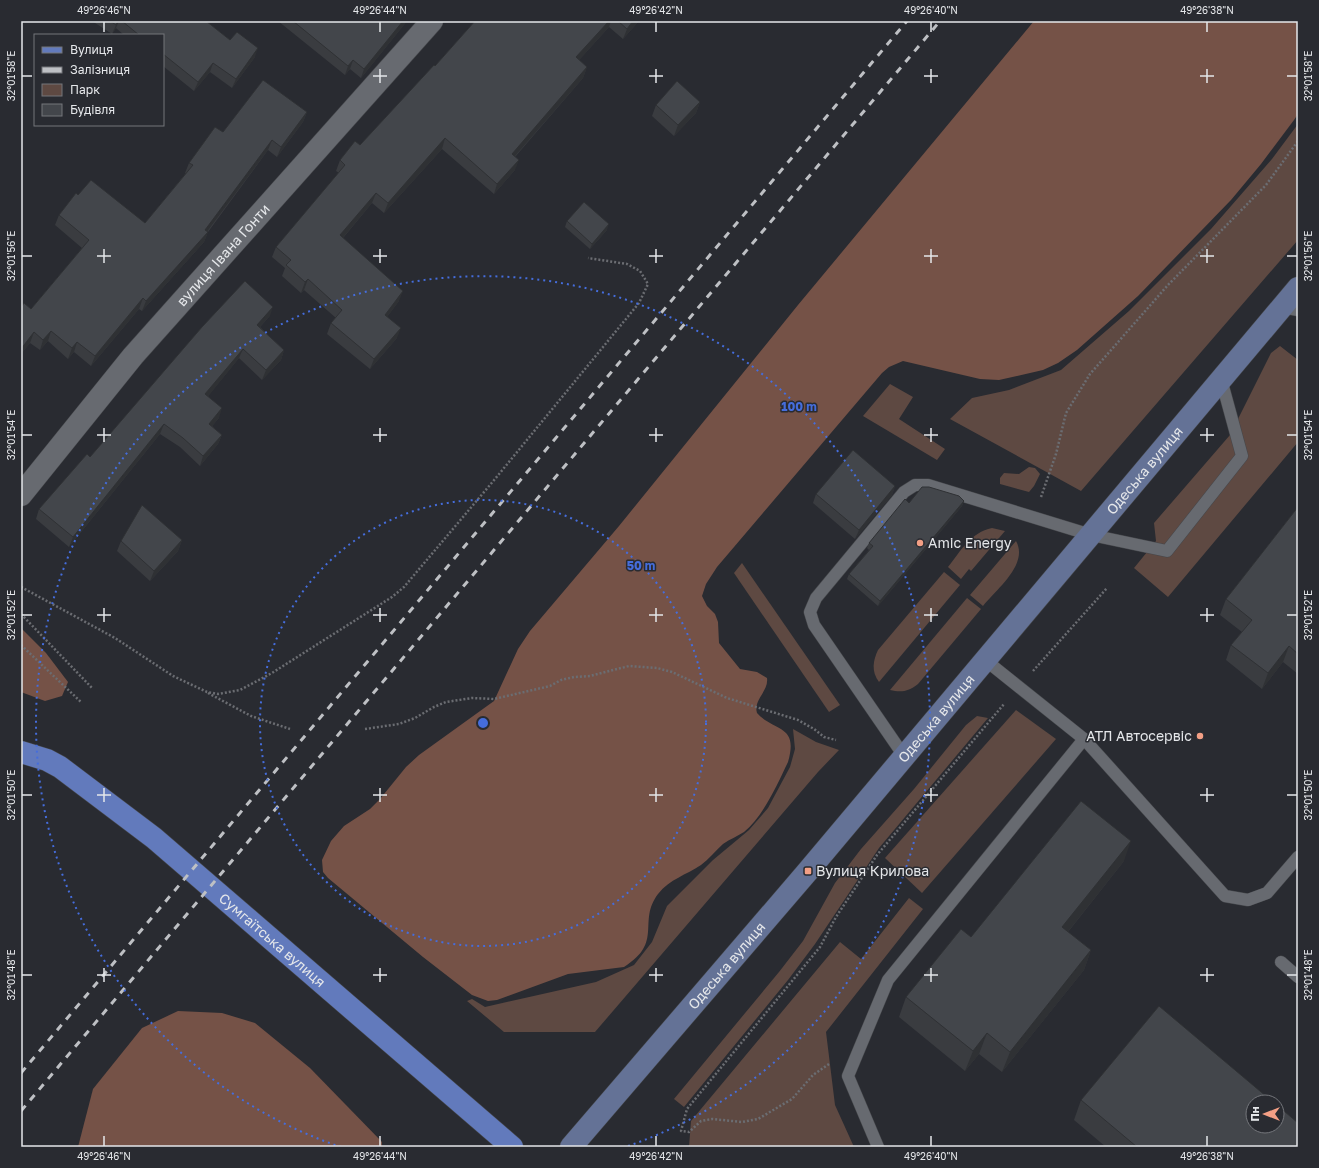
<svg xmlns="http://www.w3.org/2000/svg" width="1319" height="1168" viewBox="0 0 1319 1168" font-family="'Golos Text',sans-serif">
<style>
.green{fill:#5e4942}
.forest{fill:#755247}
.lines{fill:none;stroke-linecap:round;stroke-linejoin:round}
.service-casing{stroke:#45474b;stroke-width:13}
.minor-casing{stroke:#45474b;stroke-width:23}
.secondary-casing{stroke:#45474b;stroke-width:23}
.primary-casing{stroke:#45474b;stroke-width:23}
.path{stroke:#6b6d72;stroke-width:2.5;stroke-dasharray:2 2;stroke-linecap:butt}
.service{stroke:#676a70;stroke-width:12}
.minor{stroke:#676a70;stroke-width:22}
.secondary{stroke:#647296;stroke-width:22}
.primary{stroke:#627abc;stroke-width:22}
.rail{stroke:#bec0c4;stroke-width:3;stroke-dasharray:7 7;stroke-linecap:butt}
.wall{fill:#3a3c40}
.shaded-wall{fill:#2f3134}
.building{fill:#43464b;stroke:#2f3134}
.ticks{fill:none;stroke:#e5e7ea;stroke-width:1.5}
.ring{fill:none;stroke:#456ddc;stroke-width:2;stroke-dasharray:2 4}
.poi-dot{fill:#f39f85;stroke:#292b31;stroke-width:1.5}
.labels{text-anchor:middle;stroke-width:3;stroke-linejoin:round;paint-order:stroke}
.street-label{font-size:14px;fill:#e5e7ea;stroke:#292b31}
.poi-label{font-size:14px;fill:#e5e7ea;stroke:#292b31;text-anchor:start}
.centre{fill:#456ddc;stroke:#292b31;stroke-width:2}
.ring-label{font-size:12px;text-anchor:middle;font-weight:bold;fill:#456ddc;stroke:#292b31;stroke-width:3;stroke-linejoin:round;paint-order:stroke}
.neatline{fill:none;stroke:#e5e7ea;stroke-width:1.5}
.ticks-label{font-size:10px;text-anchor:middle;fill:#e5e7ea}
</style>
<rect width="100%" height="100%" fill="#292b31"/>
<!-- green -->
<g class="green">
<polygon points="1298,124 1298,240 1081,491 950,419 972,398 1009,390 1061,370 1129,311 1211,229 1272,159"/>
<polygon points="1280,346 1298,360 1298,442 1168,597 1134,568 1156,541 1154,523 1230,435 1271,353"/>
<polygon points="890,384 913,397 899,419 945,449 937,460 863,416"/>
<polygon points="1029,467 1035,468 1040,474 1034,486 1029,492 1000,484 1000,478 1004,473 1019,474"/>
<path d="M 992,528 L 1005,531 L 971,571 L 969,569 L 961,579 L 948,567 C 960,552 971,532 992,528 Z"/>
<path d="M 1016,541 C 1029,564 997,589 983,606 L 970,595 Z"/>
<polygon points="742,563 840,705 829,712 734,573"/>
<path d="M 944,572 L 960,585 L 879,682 C 871,671 873,661 878,650 Z"/>
<path d="M 967,598 L 981,609 L 918,684 C 909,691 902,693 890,690 Z"/>
<polygon points="1016,710 1056,739 922,893 885,858"/>
<polygon points="977,716 988,718 879,848 815,944 788,980 684,1107 674,1099 779,972 803,941 835,883 861,849 914,789 966,725"/>
<polygon points="793,729 816,742 839,750 818,772 595,1032 504,1032 467,1001 472,999 485,1007 596,982 634,965 652,942 667,906 713,860 749,830 768,808 790,767 795,749"/>
<polygon points="909,898 923,909 826,1032 835,1105 854,1147 689,1147 691,1121 840,942 861,959"/>
</g>
<!-- forest -->
<g class="forest">
<path d="M 1034,21 L 1298,21 L 1298,114 L 1294,120 L 1261,164 L 1231,200 L 1138,296 L 1077,350 L 1058,363 L 1043,370 L 999,380 L 980,379 L 903,361 L 889,367 L 882,373 L 717,567 L 706,584 L 702,596 L 707,606 L 715,614 L 718,622 L 719,643 L 740,669 L 757,672 L 767,678 C 769,691 753,700 757,713 C 774,732 799,724 788,762 C 777,785 764,815 744,832 C 738,836 730,839 723,844 C 715,851 709,859 701,865 C 686,875 670,879 658,894 C 637,922 664,942 624,967 L 568,974 L 497,1000 L 488,1001 L 472,995 L 423,957 L 328,878 L 323,872 L 322,860 L 331,841 L 344,826 L 370,809 L 380,799 L 406,767 L 419,755 L 494,701 L 518,649 L 530,631 L 619,526 L 798,305 Z"/>
<polygon points="21,628 46,653 68,682 62,696 45,701 21,692"/>
<polygon points="178,1011 222,1013 255,1023 310,1068 382,1142 382,1147 78,1147 93,1089 142,1028"/>
</g>
<g class="lines">
<defs>
<g id="service">
<polyline points="1281,307 1298,310"/>
<polyline points="984,659 1084,739 1225,896 1248,900 1267,893 1298,857"/>
<polyline points="904,756 814,625 810,612 816,598 904,492 915,485 928,485 1091,535 1167,551 1242,456 1221,379"/>
<polyline points="1281,962 1298,977"/>
<polyline points="878,1147 848,1076 888,980 1084,739"/>
</g>
<g id="minor">
<path id="s1" d="M 21,495 L 133,356 L 432,21"/>
</g>
<g id="secondary">
<path id="s2" d="M 571,1147 L 808,871 L 1298,288"/>
</g>
<g id="primary">
<path id="s3" d="M 21,752 L 47,760 L 60,767 L 154,838 L 512,1147"/>
</g>
</defs>
<!-- service casing -->
<use href="#service" class="service-casing"/>
<!-- minor casing -->
<use href="#minor" class="minor-casing"/>
<!-- secondary casing -->
<use href="#secondary" class="secondary-casing"/>
<!-- primary casing -->
<use href="#primary" class="primary-casing"/>
<!-- path -->
<g class="path">
<polyline points="1041,497 1056,454 1066,413 1090,374 1168,285 1266,185 1298,141"/>
<polyline points="21,587 115,638 173,676 207,692 218,694 240,690 272,673 392,597 404,587 495,479 639,303 648,284 640,271 627,264 588,258"/>
<polyline points="21,614 93,689"/>
<polyline points="21,645 81,702"/>
<polyline points="1033,671 1107,588"/>
<polyline points="208,693 251,716 290,729"/>
<polyline points="365,729 399,724 415,718 434,707 446,702 472,698 494,699 550,686 561,680 574,677 590,676 629,666 657,668 672,672 727,698 798,720 814,729 824,737 836,740"/>
<polyline points="829,1064 813,1075 792,1099 758,1119 742,1122 712,1119 701,1121 689,1132 681,1131 687,1109 820,947 836,917 877,855 1004,704"/>
</g>
<!-- service -->
<use href="#service" class="service"/>
<!-- minor -->
<use href="#minor" class="minor"/>
<!-- secondary -->
<use href="#secondary" class="secondary"/>
<!-- primary -->
<use href="#primary" class="primary"/>
<!-- rail -->
<g class="rail">
<polyline points="21,1073 907,21"/>
<polyline points="21,1111 940,21"/>
</g>
</g>
<!-- wall -->
<g class="wall">
<polygon points="92,21 206,21 230,40 255,57 232,88 210,72 194,91 163,66 163,35 124,35 116,28 112,34"/>
<polygon points="278,21 407,21 361,78 350,69 345,75"/>
<polygon points="475,21 639,21 623,39 609,27 579,60 587,67 583,78 515,157 515,170 494,194 442,149 384,213 372,203 343,238 399,301 387,317 397,338 370,369 327,334 331,323 336,318 304,290 301,293 282,276 285,268 272,257 276,247 339,173 336,171 340,160 360,145 435,66"/>
<polygon points="700,102 696,113 674,136 652,116 656,105"/>
<polygon points="307,112 303,122 277,157 268,150 208,232 204,242 142,311 139,309 91,366 74,352 68,359 48,341 40,350 30,343 21,354 21,307 31,309 82,248 55,225 59,215 78,195 145,223 186,173 185,173 189,163 223,132"/>
<polygon points="567,221 607,230 590,249 565,227"/>
<polygon points="270,316 260,327 284,350 281,360 262,380 239,358 208,396 219,418 212,426 222,435 218,444 200,466 180,447 160,434 69,547 36,519 39,509 90,457"/>
<polygon points="895,486 892,495 855,539 813,503 816,494"/>
<polygon points="964,501 962,506 878,606 847,579 849,574 869,550 867,548 869,543 909,503"/>
<polygon points="1298,507 1298,674 1283,662 1262,689 1226,660 1231,645 1242,632 1220,615 1226,599"/>
<polygon points="182,540 178,551 150,581 117,551 121,541"/>
<polygon points="1124,861 1068,932 1091,950 1084,970 1002,1072 979,1054 965,1071 899,1017 906,997 971,937"/>
<polygon points="1081,1100 1298,1147 1106,1147 1074,1120"/>
</g>
<!-- shaded-wall -->
<g class="shaded-wall">
<polygon points="118,21 119,21 116,28 112,34 116,25"/>
<polygon points="403,21 407,21 361,78 364,69"/>
<polygon points="609,21 611,21 609,27 572,68 576,57"/>
<polygon points="633,21 639,21 623,39 627,29"/>
<polygon points="258,48 255,57 232,88 236,79"/>
<polygon points="353,60 350,69 345,75 348,66"/>
<polygon points="213,63 210,72 194,91 198,82"/>
<polygon points="587,67 583,78 508,164 512,154"/>
<polygon points="700,102 696,113 674,136 678,125"/>
<polygon points="307,112 303,122 277,157 281,147"/>
<polygon points="445,138 442,149 384,213 388,203"/>
<polygon points="272,140 268,150 206,233 208,232 204,242 142,311 146,301 205,230"/>
<polygon points="519,160 515,170 494,194 497,184"/>
<polygon points="376,193 372,203 336,246 340,235"/>
<polygon points="609,224 607,230 590,249 592,244"/>
<polygon points="308,279 304,290 301,293 305,282"/>
<polygon points="403,291 399,301 381,325 385,315"/>
<polygon points="143,298 139,309 91,366 95,356"/>
<polygon points="273,307 270,316 253,334 257,325"/>
<polygon points="401,328 397,338 370,369 374,359"/>
<polygon points="51,331 48,341 40,350 43,340"/>
<polygon points="34,332 30,343 21,354 21,349"/>
<polygon points="77,342 74,352 68,359 72,348"/>
<polygon points="243,349 239,358 202,404 205,394"/>
<polygon points="284,350 281,360 262,380 266,370"/>
<polygon points="222,408 219,418 206,433 209,424"/>
<polygon points="164,424 160,434 69,547 73,537"/>
<polygon points="222,435 218,444 200,466 203,456"/>
<polygon points="895,486 892,495 855,539 859,530"/>
<polygon points="964,501 962,506 878,606 880,601"/>
<polygon points="182,540 178,551 150,581 154,571"/>
<polygon points="1289,646 1283,662 1262,689 1268,673"/>
<polygon points="1131,841 1124,861 1055,948 1062,927"/>
<polygon points="1091,950 1084,970 1002,1072 1010,1052"/>
<polygon points="987,1033 979,1054 965,1071 973,1051"/>
</g>
<!-- building -->
<g class="building">
<polygon points="110,21 118,21 116,25"/>
<polygon points="122,21 206,21 230,40 237,32 258,48 236,79 213,63 198,82 163,54 163,35 139,35"/>
<polygon points="293,21 403,21 364,69 353,60 348,66"/>
<polygon points="475,21 609,21 576,57 587,67 512,154 519,160 497,184 445,138 388,203 376,193 340,235 403,291 385,315 401,328 374,359 331,323 342,310 308,279 305,282 286,265 291,260 276,247 345,165 340,160 355,141 360,145 434,65 435,66"/>
<polygon points="618,21 633,21 627,29"/>
<polygon points="263,80 307,112 281,147 272,140 205,230 208,232 146,301 143,298 95,356 77,342 72,348 51,331 43,340 34,332 21,349 21,307 24,303 31,309 89,240 59,215 76,193 78,195 91,180 145,223 193,165 189,163 215,127 223,132"/>
<polygon points="677,81 700,102 678,125 656,105"/>
<polygon points="584,202 609,224 592,244 567,221"/>
<polygon points="245,281 273,307 257,325 284,350 266,370 243,349 205,394 222,408 209,424 222,435 203,456 183,438 164,424 73,537 39,509 87,454 90,457 202,327"/>
<polygon points="853,450 895,486 859,530 816,494"/>
<polygon points="922,487 929,487 959,496 964,501 880,601 849,574 873,546 869,543 905,499 909,503"/>
<polygon points="142,505 182,540 154,571 121,541"/>
<polygon points="1298,507 1298,654 1289,646 1268,673 1231,645 1252,620 1226,599"/>
<polygon points="1081,801 1131,841 1062,927 1091,950 1010,1052 987,1033 973,1051 906,997 961,929 971,937"/>
<polygon points="1159,1006 1273,1102 1253,1102 1253,1126 1277,1126 1277,1105 1298,1123 1298,1147 1137,1147 1081,1100"/>
</g>
<!-- ticks -->
<path class="ticks" d="M 104,22 L 104,32M 380,22 L 380,32M 656,22 L 656,32M 931,22 L 931,32M 1207,22 L 1207,32M 380,69 L 380,83M 656,69 L 656,83M 931,69 L 931,83M 1207,69 L 1207,83M 22,76 L 32,76M 373,76 L 387,76M 649,76 L 663,76M 924,76 L 938,76M 1200,76 L 1214,76M 1287,76 L 1297,76M 104,249 L 104,263M 380,249 L 380,263M 656,249 L 656,263M 931,249 L 931,263M 1207,249 L 1207,263M 22,256 L 32,256M 97,256 L 111,256M 373,256 L 387,256M 649,256 L 663,256M 924,256 L 938,256M 1200,256 L 1214,256M 1287,256 L 1297,256M 104,428 L 104,442M 380,428 L 380,442M 656,428 L 656,442M 931,428 L 931,442M 1207,428 L 1207,442M 22,435 L 32,435M 97,435 L 111,435M 373,435 L 387,435M 649,435 L 663,435M 924,435 L 938,435M 1200,435 L 1214,435M 1287,435 L 1297,435M 104,608 L 104,622M 380,608 L 380,622M 656,608 L 656,622M 931,608 L 931,622M 1207,608 L 1207,622M 22,615 L 32,615M 97,615 L 111,615M 373,615 L 387,615M 649,615 L 663,615M 924,615 L 938,615M 1200,615 L 1214,615M 1287,615 L 1297,615M 104,788 L 104,802M 380,788 L 380,802M 656,788 L 656,802M 931,788 L 931,802M 1207,788 L 1207,802M 22,795 L 32,795M 97,795 L 111,795M 373,795 L 387,795M 649,795 L 663,795M 924,795 L 938,795M 1200,795 L 1214,795M 1287,795 L 1297,795M 104,968 L 104,982M 380,968 L 380,982M 656,968 L 656,982M 931,968 L 931,982M 1207,968 L 1207,982M 22,975 L 32,975M 97,975 L 111,975M 373,975 L 387,975M 649,975 L 663,975M 924,975 L 938,975M 1200,975 L 1214,975M 1287,975 L 1297,975M 104,1136 L 104,1146M 380,1136 L 380,1146M 656,1136 L 656,1146M 931,1136 L 931,1146M 1207,1136 L 1207,1146"/>
<!-- distance rings -->
<g class="ring">
<circle cx="483" cy="723" r="223"/>
<path d="M341 1147A447 447 0 1 1 625 1147"/>
</g>
<!-- markers -->
<g class="poi-dot">
<circle cx="920" cy="543" r="4"/>
<circle cx="1200" cy="736" r="4"/>
<rect x="804" y="867" width="8" height="8" rx="2"/>
</g>
<g class="labels">
<!-- street labels -->
<g class="street-label">
<text dy="5" stroke="none"><textPath href="#s1" startOffset="314">вулиця Івана Гонти</textPath></text>
<text dy="5" stroke="none"><textPath href="#s2" startOffset="887">Одеська вулиця</textPath></text>
<text dy="5" stroke="none"><textPath href="#s2" startOffset="563">Одеська вулиця</textPath></text>
<text dy="5" stroke="none"><textPath href="#s3" startOffset="316">Сумгаїтська вулиця</textPath></text>
<text dy="5" stroke="none"><textPath href="#s2" startOffset="239">Одеська вулиця</textPath></text>
</g>
<!-- poi labels -->
<g class="poi-label">
<text x="928" y="548">Amic Energy</text>
<text x="1192" y="741" text-anchor="end">АТЛ Автосервіс</text>
<text x="816" y="876">Вулиця Крилова</text>
</g>
</g>
<circle cx="483" cy="723" r="6" class="centre"/>
<g class="ring-label">
<text x="799" y="411">100 m</text>
<text x="641" y="570">50 m</text>
</g>
<!-- border -->
<rect width="1319" height="1168" fill="none" stroke="#292b31" stroke-width="44"/>
<!-- legend -->
<rect x="34" y="34" width="130" height="92" fill="#292b31" stroke="#74767b"/>
<rect x="42" y="47" width="20" height="6" fill="#627abc" stroke="#74767b"/>
<text x="70" y="54" font-size="12" fill="#e5e7ea">Вулиця</text>
<rect x="42" y="67" width="20" height="6" fill="#bec0c4" stroke="#74767b"/>
<text x="70" y="74" font-size="12" fill="#e5e7ea">Залізниця</text>
<rect x="42" y="84" width="20" height="12" fill="#5e4942" stroke="#74767b"/>
<text x="70" y="94" font-size="12" fill="#e5e7ea">Парк</text>
<rect x="42" y="104" width="20" height="12" fill="#43464b" stroke="#74767b"/>
<text x="70" y="114" font-size="12" fill="#e5e7ea">Будівля</text>
<!-- north arrow -->
<g transform="translate(1265 1114) rotate(270)"><circle r="19" fill="#292b31" stroke="#74767b"/>
<path d="M0-3L7 15L0 10L-7 15Z" fill="#f39f85"/>
<text y="-6" font-size="11" font-weight="bold" text-anchor="middle" fill="#e5e7ea">Пн</text>
</g>
<rect x="22" y="22" width="1275" height="1124" class="neatline"/>
<g class="ticks-label">
<text x="104" y="14">49°26'46"N</text>
<text x="380" y="14">49°26'44"N</text>
<text x="656" y="14">49°26'42"N</text>
<text x="931" y="14">49°26'40"N</text>
<text x="1207" y="14">49°26'38"N</text>
<text transform="translate(1308 76) rotate(-90)" y="4">32°01'58"E</text>
<text transform="translate(11 76) rotate(-90)" y="4">32°01'58"E</text>
<text transform="translate(1308 256) rotate(-90)" y="4">32°01'56"E</text>
<text transform="translate(11 256) rotate(-90)" y="4">32°01'56"E</text>
<text transform="translate(1308 435) rotate(-90)" y="4">32°01'54"E</text>
<text transform="translate(11 435) rotate(-90)" y="4">32°01'54"E</text>
<text transform="translate(1308 615) rotate(-90)" y="4">32°01'52"E</text>
<text transform="translate(11 615) rotate(-90)" y="4">32°01'52"E</text>
<text transform="translate(1308 795) rotate(-90)" y="4">32°01'50"E</text>
<text transform="translate(11 795) rotate(-90)" y="4">32°01'50"E</text>
<text transform="translate(1308 975) rotate(-90)" y="4">32°01'48"E</text>
<text transform="translate(11 975) rotate(-90)" y="4">32°01'48"E</text>
<text x="104" y="1160">49°26'46"N</text>
<text x="380" y="1160">49°26'44"N</text>
<text x="656" y="1160">49°26'42"N</text>
<text x="931" y="1160">49°26'40"N</text>
<text x="1207" y="1160">49°26'38"N</text>
</g>
</svg>
